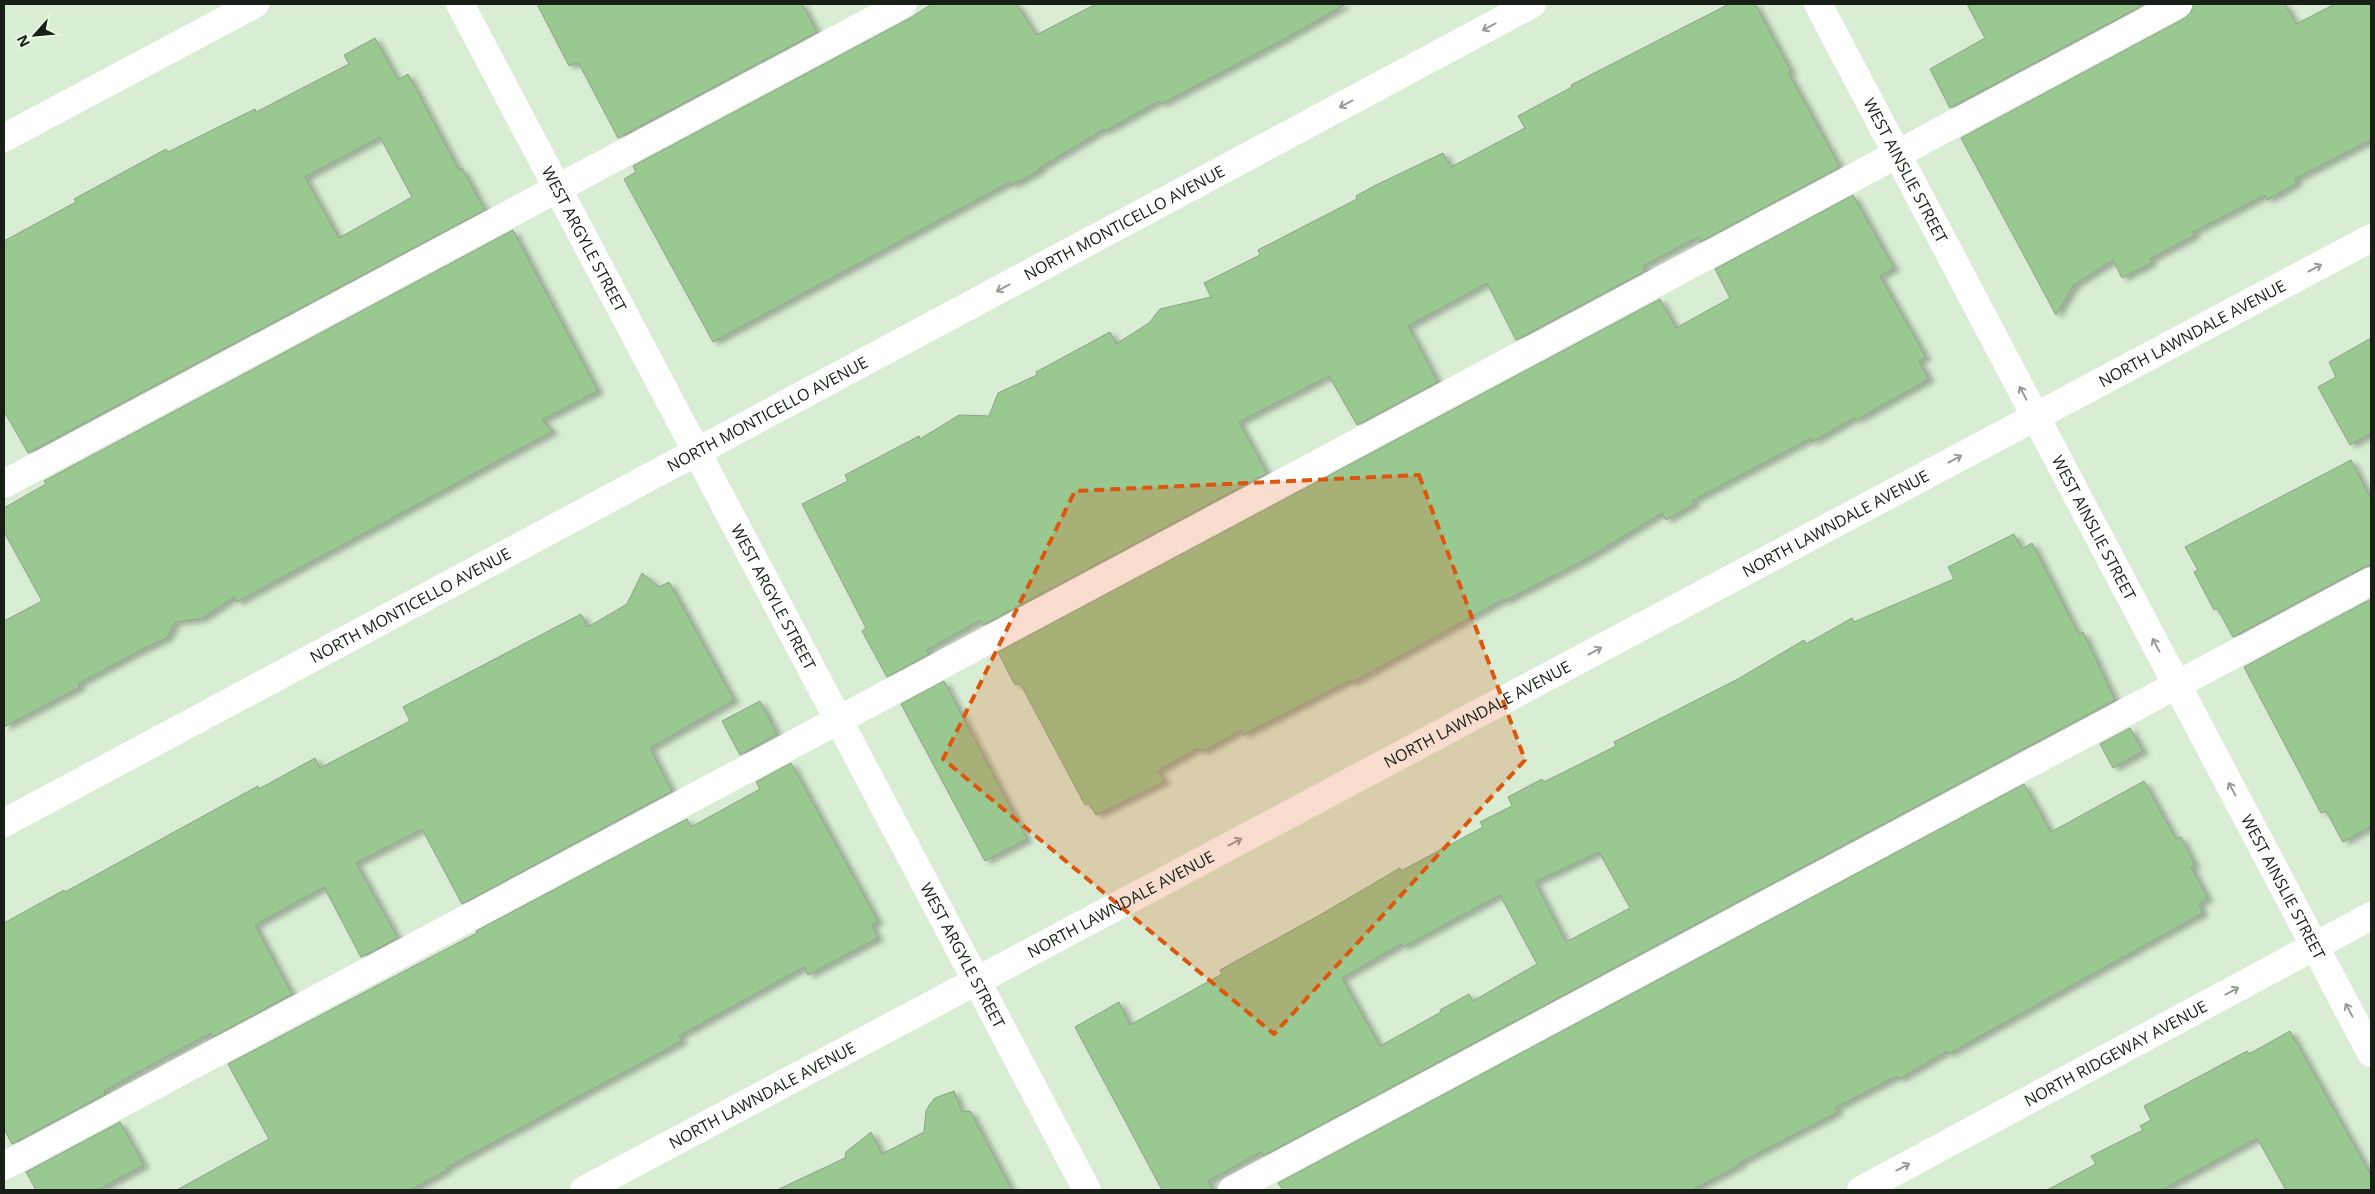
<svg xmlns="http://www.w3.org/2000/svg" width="2375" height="1194" viewBox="0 0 2375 1194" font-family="'Open Sans',sans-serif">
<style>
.building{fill:#9ac891;stroke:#8da089;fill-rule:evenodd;filter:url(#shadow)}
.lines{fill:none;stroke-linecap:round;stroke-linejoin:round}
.minor{stroke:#fff;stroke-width:28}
.oneway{stroke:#979a97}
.marked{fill:#de560d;fill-opacity:0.2;stroke:#de560d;stroke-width:4;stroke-dasharray:10 6;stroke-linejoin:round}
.labels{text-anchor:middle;stroke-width:4;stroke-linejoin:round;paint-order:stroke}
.street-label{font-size:16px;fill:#181f17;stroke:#e6fae1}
</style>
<defs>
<filter id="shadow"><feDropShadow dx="5.5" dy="3" stdDeviation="2.5" flood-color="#0004"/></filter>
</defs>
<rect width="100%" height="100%" fill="#d9edd4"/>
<!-- building -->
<g class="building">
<polygon points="537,4 802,4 817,32 618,138 578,62 569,66"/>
<polygon points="932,4 1017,4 1036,35 1096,4 1346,4 1281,41 1161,104 1159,101 1105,131 1104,129 1039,168 1040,170 1012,185 1010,182 713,342 624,179 636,172 633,166 910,18"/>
<polygon points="1729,4 1755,4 1791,71 1788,72 1839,165 1837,166 1838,168 1700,242 1698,237 1643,266 1645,271 1516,340 1487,283 1408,326 1438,382 1357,425 1329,376 1239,422 1267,473 983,625 980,620 927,650 929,654 887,677 862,631 866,628 802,504 848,481 845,475 919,436 920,439 959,415 989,416 998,393 1037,375 1036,372 1110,332 1116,344 1149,323 1160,309 1211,297 1204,283 1260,255 1258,250 1357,199 1356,196 1374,186 1443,153 1451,167 1525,128 1518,116 1572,87 1571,85"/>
<polygon points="1967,4 2145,4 1950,108 1930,69 1985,38"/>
<polygon points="2194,4 2285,4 2296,24 2335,4 2371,4 2371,140 2295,179 2297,183 2267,200 2265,195 2193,232 2195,235 2150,259 2151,263 2122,278 2113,260 2074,285 2056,315 1961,138 2185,18 2191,12"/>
<path d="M 375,38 L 398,80 L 408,74 L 459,170 L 462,168 L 485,210 L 28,453 L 4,411 L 4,241 L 76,202 L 74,199 L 166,149 L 168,152 L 255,109 L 256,112 L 349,64 L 344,55 ZM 380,137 L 412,197 L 339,238 L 305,177 Z"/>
<polygon points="1853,195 1894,268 1880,276 1926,357 1919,361 1929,379 1856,420 1854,418 1812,442 1811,438 1692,501 1694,504 1666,520 1662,513 1586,559 1505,601 1504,599 1351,683 1350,680 1243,735 1241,730 1204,751 1196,749 1158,771 1165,781 1096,815 1089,803 1085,805 1020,683 1015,685 998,652 1660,299 1676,328 1730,298 1715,269"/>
<polygon points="513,230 598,391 542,420 553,431 237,602 234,597 201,619 175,622 167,638 141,650 78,684 80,687 4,727 4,621 42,601 4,532 4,508 46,484 44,481"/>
<polygon points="2371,338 2371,433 2350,445 2318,387 2336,377 2329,362"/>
<polygon points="2351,460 2371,499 2371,565 2364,567 2233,637 2217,608 2214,610 2194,572 2198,570 2185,547"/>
<path d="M 2014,534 L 2022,549 L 2032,543 L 2079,635 L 2083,632 L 2115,700 L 1263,1156 L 1261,1152 L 1208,1181 L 1213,1190 L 1162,1190 L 1075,1027 L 1119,1002 L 1130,1025 L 1222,974 L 1220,970 L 1320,915 L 1400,868 L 1401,871 L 1483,827 L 1480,822 L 1512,806 L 1508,797 L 1542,779 L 1544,782 L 1616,746 L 1614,742 L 1738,679 L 1804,640 L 1806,644 L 1852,618 L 1854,622 L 1954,579 L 1948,567 ZM 1599,852 L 1630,908 L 1566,942 L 1535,882 ZM 1500,895 L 1537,964 L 1473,1001 L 1469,994 L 1440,1010 L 1441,1012 L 1380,1046 L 1342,978 L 1401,944 L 1403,947 Z"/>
<polygon points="642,573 659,587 669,582 734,700 650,748 672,791 462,904 422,829 356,863 398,938 361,957 324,887 255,925 292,994 213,1037 211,1033 162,1059 104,1091 105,1094 12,1144 4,1129 4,923 64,890 65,892 258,786 259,789 315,758 320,768 410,721 403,707 581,614 588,627 627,604"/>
<polygon points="2371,599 2371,826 2343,842 2326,811 2321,813 2244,667"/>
<polygon points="944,681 1027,839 985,861 901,704"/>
<polygon points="760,701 777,734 740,755 722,721"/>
<polygon points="2130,728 2143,751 2113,768 2100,744"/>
<polygon points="791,763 878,921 872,925 878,938 808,975 804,967 679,1036 682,1041 446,1168 447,1170 411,1190 177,1190 269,1139 228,1064 477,933 476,931 687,819 691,827 760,789 756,782"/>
<polygon points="2144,781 2176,839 2181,837 2195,865 2191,867 2208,898 2199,904 2203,913 1948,1054 1947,1051 1899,1079 1897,1076 1835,1108 1838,1112 1739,1163 1740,1165 1692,1190 1283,1190 1278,1183 2024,784 2051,832"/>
<polygon points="2290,1031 2371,1175 2371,1190 2286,1190 2257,1138 2162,1190 2047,1190 2096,1164 2091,1156 2143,1130 2140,1126 2151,1120 2144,1106 2247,1051 2249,1054"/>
<polygon points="954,1091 962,1112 970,1111 1012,1190 777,1190 845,1158 846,1152 871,1132 882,1154 924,1132 926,1111 930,1104 935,1098"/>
<polygon points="120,1122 144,1165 98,1190 36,1190 26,1172"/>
</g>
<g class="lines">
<!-- minor -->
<g class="minor">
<path id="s1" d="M 460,4 L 1087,1190"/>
<path id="s2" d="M 1818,4 L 2371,1053"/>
<polyline points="4,138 255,4"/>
<polyline points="4,484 903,4"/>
<path id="s3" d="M 4,823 L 1532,4"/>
<polyline points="4,1166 2178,4"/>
<path id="s4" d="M 584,1190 L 2371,238"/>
<polyline points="1232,1190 2371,581"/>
<path id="s5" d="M 1861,1190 L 2371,916"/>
</g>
</g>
<!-- one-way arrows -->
<defs><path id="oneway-shaft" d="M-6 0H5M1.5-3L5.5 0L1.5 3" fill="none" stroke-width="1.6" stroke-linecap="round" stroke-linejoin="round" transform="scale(1.25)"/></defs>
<g class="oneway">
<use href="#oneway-shaft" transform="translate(1489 27) rotate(152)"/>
<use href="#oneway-shaft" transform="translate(1346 104) rotate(152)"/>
<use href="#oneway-shaft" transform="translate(2315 268) rotate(-28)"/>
<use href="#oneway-shaft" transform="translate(1003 288) rotate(152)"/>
<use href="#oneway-shaft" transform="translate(2023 393) rotate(-118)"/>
<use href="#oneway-shaft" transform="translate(1955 459) rotate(-28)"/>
<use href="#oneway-shaft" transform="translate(2156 645) rotate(-118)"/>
<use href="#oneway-shaft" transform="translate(1595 651) rotate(-28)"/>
<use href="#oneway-shaft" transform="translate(2232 789) rotate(-118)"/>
<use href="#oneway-shaft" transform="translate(1235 842) rotate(-28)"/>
<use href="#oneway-shaft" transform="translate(2232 991) rotate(-28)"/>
<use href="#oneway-shaft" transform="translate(2349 1010) rotate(-118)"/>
<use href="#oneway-shaft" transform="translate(1903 1167) rotate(-28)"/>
</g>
<!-- marked area -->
<path class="marked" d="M 1419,475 L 1525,760 L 1274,1034 L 943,759 L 1075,491 Z"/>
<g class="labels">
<!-- street labels -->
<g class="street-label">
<text dy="6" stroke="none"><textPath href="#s2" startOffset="188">WEST AINSLIE STREET</textPath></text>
<text dy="6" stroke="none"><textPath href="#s3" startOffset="1271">NORTH MONTICELLO AVENUE</textPath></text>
<text dy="6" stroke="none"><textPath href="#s1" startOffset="266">WEST ARGYLE STREET</textPath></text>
<text dy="6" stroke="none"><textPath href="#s4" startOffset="1822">NORTH LAWNDALE AVENUE</textPath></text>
<text dy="6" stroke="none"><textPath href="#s3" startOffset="866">NORTH MONTICELLO AVENUE</textPath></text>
<text dy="6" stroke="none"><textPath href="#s4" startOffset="1418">NORTH LAWNDALE AVENUE</textPath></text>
<text dy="6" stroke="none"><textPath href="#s2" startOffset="592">WEST AINSLIE STREET</textPath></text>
<text dy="6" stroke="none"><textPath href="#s1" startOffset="671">WEST ARGYLE STREET</textPath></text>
<text dy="6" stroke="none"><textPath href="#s3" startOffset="461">NORTH MONTICELLO AVENUE</textPath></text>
<text dy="6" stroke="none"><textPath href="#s4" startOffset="1012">NORTH LAWNDALE AVENUE</textPath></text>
<text dy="6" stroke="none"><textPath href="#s2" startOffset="998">WEST AINSLIE STREET</textPath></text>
<text dy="6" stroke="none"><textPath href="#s4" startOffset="608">NORTH LAWNDALE AVENUE</textPath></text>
<text dy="6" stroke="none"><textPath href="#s1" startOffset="1076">WEST ARGYLE STREET</textPath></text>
<text dy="6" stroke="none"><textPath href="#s5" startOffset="289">NORTH RIDGEWAY AVENUE</textPath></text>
<text dy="6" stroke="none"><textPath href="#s4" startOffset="202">NORTH LAWNDALE AVENUE</textPath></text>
</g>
</g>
<!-- border -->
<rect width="2375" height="1194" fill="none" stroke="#181f17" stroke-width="10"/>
<!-- north arrow -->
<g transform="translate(35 35) rotate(243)" stroke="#e6fae1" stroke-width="4" paint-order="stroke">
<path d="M0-4L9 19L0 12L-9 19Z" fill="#181f17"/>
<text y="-8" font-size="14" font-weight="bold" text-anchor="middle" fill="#181f17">N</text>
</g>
</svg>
